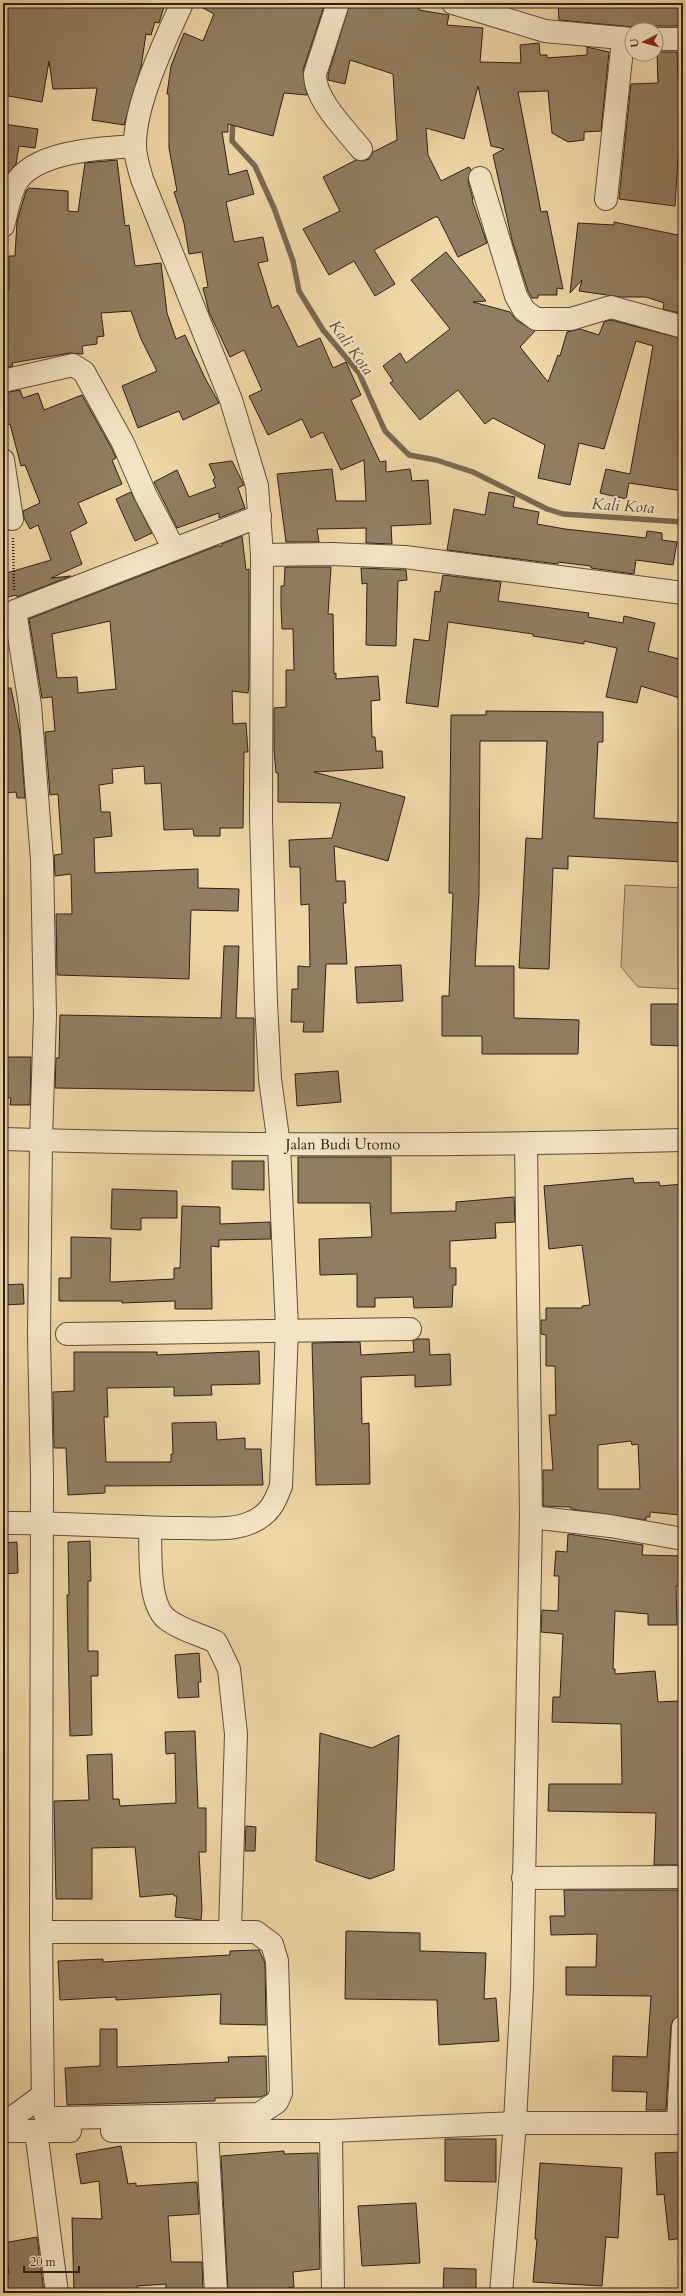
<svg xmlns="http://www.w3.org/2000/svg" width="686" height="2296" viewBox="0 0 686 2296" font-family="Cardo,serif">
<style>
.green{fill:#cdb78e;stroke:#7d6b54}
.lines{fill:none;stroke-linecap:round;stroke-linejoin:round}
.stream{stroke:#796851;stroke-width:5.5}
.building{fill:#917e62;stroke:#2d1f19;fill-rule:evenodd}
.minor-casing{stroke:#5d4d3c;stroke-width:24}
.path{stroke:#2d1f19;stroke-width:2.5;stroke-dasharray:1 2;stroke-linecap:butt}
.minor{stroke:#f4e4c5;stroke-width:22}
.labels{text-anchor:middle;stroke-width:4;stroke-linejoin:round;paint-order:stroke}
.street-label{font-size:15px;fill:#2d1f19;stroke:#f4e4c5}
.water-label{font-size:16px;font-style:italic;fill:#59493a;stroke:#f4e4c5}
</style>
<rect width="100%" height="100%" fill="#eed6a6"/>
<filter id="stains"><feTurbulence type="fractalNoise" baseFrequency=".005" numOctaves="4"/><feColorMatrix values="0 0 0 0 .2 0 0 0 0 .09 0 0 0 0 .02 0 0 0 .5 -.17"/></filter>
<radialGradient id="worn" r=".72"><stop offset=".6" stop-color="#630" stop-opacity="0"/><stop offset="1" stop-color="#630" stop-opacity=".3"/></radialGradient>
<!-- green -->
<polygon class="green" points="625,885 683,888 683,989 638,987 621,967"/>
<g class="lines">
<!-- stream -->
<polyline class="stream" points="233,119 232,141 255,166 274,208 293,261 299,291 323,330 359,373 385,431 409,455 436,460 473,472 547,509 563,514 683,522"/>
</g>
<!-- building -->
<g class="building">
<polygon points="3,3 165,3 159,23 155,22 151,35 146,34 141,67 124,125 92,120 97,88 53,89 49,61 42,102 3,95"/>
<polygon points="194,3 325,3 303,70 307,95 284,93 273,136 228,124 228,132 222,132 229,175 247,170 254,194 226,202 234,242 263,237 268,261 258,263 272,308 278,305 298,347 320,338 333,368 346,362 361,395 351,400 380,462 386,461 386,472 410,469 412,481 428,480 431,524 391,526 392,544 366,543 366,528 317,529 319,542 286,542 277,474 332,469 336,501 366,501 364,460 341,470 323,432 311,438 302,419 268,435 249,396 262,390 244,350 230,357 209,312 203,288 208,287 202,252 189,254 184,223 174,192 177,191 169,148 169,94 167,94 171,66 184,33 203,41 214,14"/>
<polygon points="350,3 407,3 420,5 419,10 449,15 447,25 483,28 480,62 521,63 520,45 539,43 540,55 547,55 547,58 587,55 587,47 609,52 601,131 584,132 584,140 568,142 552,133 548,91 518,92 541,212 547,211 563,289 557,288 557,295 538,295 538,298 532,298 528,291 512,240 493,155 504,149 491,146 478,86 464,139 426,128 428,155 441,181 469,167 471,170 468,181 473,199 472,200 487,243 458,257 438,217 435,217 374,250 395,284 375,296 354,261 329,275 303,229 340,211 323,177 356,160 363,161 369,159 373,152 397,140 393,74 350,60 345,84 328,80 328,75"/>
<polygon points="578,3 683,3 683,26 656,26 648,30 640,30 633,27 559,20 558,5"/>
<polygon points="657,52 677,52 678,78 683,79 683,111 681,111 675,206 619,199 631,84 658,83"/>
<polygon points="3,124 38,129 35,148 19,146 16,164 3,181"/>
<polygon points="117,160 125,226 129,225 135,266 161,263 167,313 176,339 185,335 205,378 219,403 183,420 179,411 138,428 122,386 157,371 141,339 131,311 101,313 104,336 97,337 97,344 82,346 83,354 70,353 12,363 13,366 3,368 3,290 9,289 9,256 15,256 17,221 26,191 29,188 68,191 68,211 78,212 85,163"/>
<polygon points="614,222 683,236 683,314 663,309 664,303 646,297 621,297 579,291 582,280 570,293 578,223 614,225"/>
<polygon points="446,252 486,301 473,302 510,312 516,320 535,331 520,347 548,382 558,355 560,356 567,332 580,329 599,335 604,322 611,320 683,339 683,491 629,483 626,499 600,493 606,469 630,474 653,346 636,341 604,449 579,443 570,485 538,478 545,445 493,418 485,424 458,390 420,420 390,383 393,381 383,366 400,353 406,363 450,329 411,280"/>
<polygon points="20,390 23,398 38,393 44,410 82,395 112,449 116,458 112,460 122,484 78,503 87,523 70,532 82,564 51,578 71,576 17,597 17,595 3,598 3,574 51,560 38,525 30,529 24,518 23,511 40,503 25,465 21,466 10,424 7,425 3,412 3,393"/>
<polygon points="232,461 244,485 238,488 245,508 219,518 219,513 177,528 154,482 177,470 189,497 216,487 213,480 215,478 209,464"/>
<polygon points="131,492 152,533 135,541 116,499"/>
<polygon points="489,492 515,497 513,507 539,512 537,524 565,529 646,538 647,531 662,533 662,540 677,542 673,565 636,560 634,574 591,568 591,566 558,562 558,564 447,550 454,509 485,515"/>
<path d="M 242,536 L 246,570 L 249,569 L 249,685 L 248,693 L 232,691 L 233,724 L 246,723 L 248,752 L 244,752 L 243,828 L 220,828 L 220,836 L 194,836 L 193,829 L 164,830 L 161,783 L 145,784 L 144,766 L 112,769 L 113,783 L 99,785 L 101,812 L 110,812 L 112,836 L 94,838 L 95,873 L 198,869 L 198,888 L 239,889 L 238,911 L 191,910 L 189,979 L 57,975 L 56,914 L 72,914 L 71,874 L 55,876 L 54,855 L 62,854 L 58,794 L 50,795 L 45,732 L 55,731 L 52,697 L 42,698 L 29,619 L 217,546 L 222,546 L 222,544 ZM 110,621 L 116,689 L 78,693 L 77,677 L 57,678 L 52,634 Z"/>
<polygon points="285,567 331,567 328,614 333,614 334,674 336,673 336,679 378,676 380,700 371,701 372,737 375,737 376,751 382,751 383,768 314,772 405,797 388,861 334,846 336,881 345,881 346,903 343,903 347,964 326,964 323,1032 303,1032 304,1022 291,1022 292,989 298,989 298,966 310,967 309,904 301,905 300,867 290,867 289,840 332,838 341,803 278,802 278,773 276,773 274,750 274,708 286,707 286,670 294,670 293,629 282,629 281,607 281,586 284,586"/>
<polygon points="361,568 406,570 407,580 398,581 396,646 366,645 367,583 362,584"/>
<polygon points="443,575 501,582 498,601 589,613 588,617 623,623 624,616 655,623 648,651 683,660 683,699 641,686 637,703 606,697 617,648 584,641 584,644 533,636 533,634 448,622 438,707 406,703 414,639 429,641 435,591 440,592"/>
<polygon points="3,688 11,688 20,733 25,798 17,798 16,792 3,793"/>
<polygon points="486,711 603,712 603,742 598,742 594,818 683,823 683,862 568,856 568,869 553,868 549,969 519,968 526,838 542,839 547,741 480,741 479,894 475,966 514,966 514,1018 579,1020 578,1054 482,1054 482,1036 442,1036 442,996 449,996 453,893 449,893 451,715 486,715"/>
<polygon points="224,946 239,946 236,1018 254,1018 254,1091 55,1088 56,1058 59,1058 60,1015 221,1018"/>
<polygon points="401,965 403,1001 357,1003 355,967"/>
<polygon points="651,1004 683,1004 683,1046 651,1045"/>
<polygon points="3,1057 31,1057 30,1105 10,1105 11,1098 3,1098"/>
<polygon points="338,1071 341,1102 297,1106 295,1074"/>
<polygon points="298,1157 391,1157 391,1213 456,1211 456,1202 514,1197 515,1222 495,1223 496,1238 450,1241 450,1268 456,1268 456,1285 453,1285 452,1307 414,1308 413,1297 375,1298 375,1307 357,1307 357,1274 320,1275 319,1239 372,1237 370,1203 298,1203"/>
<polygon points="232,1161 264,1161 264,1190 232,1189"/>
<path d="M 633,1178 L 634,1183 L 659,1182 L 660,1186 L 683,1184 L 683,1320 L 680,1361 L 683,1362 L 683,1402 L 679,1402 L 683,1441 L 683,1483 L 682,1482 L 680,1515 L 650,1512 L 650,1517 L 646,1517 L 646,1520 L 571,1509 L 571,1507 L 543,1506 L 543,1470 L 553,1470 L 549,1415 L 556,1415 L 555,1366 L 546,1366 L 546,1335 L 541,1334 L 541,1320 L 546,1320 L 546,1308 L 582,1308 L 582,1306 L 590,1305 L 582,1245 L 549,1249 L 544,1186 ZM 631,1441 L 632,1445 L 638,1444 L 640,1489 L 598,1489 L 598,1445 Z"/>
<polygon points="112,1189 177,1191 177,1218 141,1218 141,1230 111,1229"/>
<polygon points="182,1206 220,1207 220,1224 270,1222 271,1239 219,1240 219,1247 211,1246 212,1309 175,1309 175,1301 122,1303 122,1301 59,1301 59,1278 71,1278 71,1237 111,1238 110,1282 174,1279 174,1268 180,1268"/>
<polygon points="23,1284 24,1304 3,1305 3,1285"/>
<polygon points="417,1339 429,1339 430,1355 450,1354 451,1385 415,1387 415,1375 361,1377 362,1424 369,1423 370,1484 316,1485 312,1343 360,1342 361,1355 414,1352 413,1341"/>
<polygon points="259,1351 260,1384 211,1385 212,1395 174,1396 174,1387 107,1388 108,1417 104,1417 106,1462 171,1462 171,1454 173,1454 172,1423 216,1422 217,1440 245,1438 245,1449 261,1449 263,1485 105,1486 105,1493 68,1495 66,1448 54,1448 53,1392 74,1391 74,1352 157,1352 157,1355"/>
<polygon points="568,1534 643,1545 642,1555 683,1556 683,1586 676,1586 677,1625 648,1625 648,1614 615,1611 613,1669 615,1669 615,1674 655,1671 658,1702 679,1701 683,1819 682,1865 654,1865 656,1813 548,1811 549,1784 622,1784 621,1724 552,1722 553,1697 560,1697 563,1634 541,1632 542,1610 558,1611 559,1576 554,1576 556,1551 567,1552"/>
<polygon points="90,1541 91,1581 88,1581 88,1651 98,1651 98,1676 91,1676 92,1735 70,1736 67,1595 69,1595 68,1542"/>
<polygon points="17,1542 18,1573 3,1574 3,1543"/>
<polygon points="199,1653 201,1682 198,1682 199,1697 178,1698 175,1655"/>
<polygon points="195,1731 198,1808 206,1808 206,1852 199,1852 202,1909 201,1920 175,1917 177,1896 174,1896 174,1894 140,1897 135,1847 92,1848 92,1899 56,1899 54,1801 89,1800 87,1755 112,1754 113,1799 119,1799 120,1806 176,1803 175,1753 166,1754 165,1732"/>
<polygon points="320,1733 372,1748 399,1735 394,1870 370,1879 316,1861"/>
<polygon points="246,1826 256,1827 255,1851 245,1851"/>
<polygon points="564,1890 683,1890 679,2016 673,2020 671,2026 666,2110 646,2110 647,2092 612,2091 613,2056 647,2057 651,1996 566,1995 566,1967 596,1967 597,1934 551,1935 550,1916 565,1916"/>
<polygon points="346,1931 420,1933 420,1951 486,1953 484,1999 496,1998 499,2041 439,2045 437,2000 345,1999"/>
<polygon points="259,1950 265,1963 266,2025 220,2024 221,1994 116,2000 116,1997 60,2000 58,1961 103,1959 103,1962 230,1955 230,1951"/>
<polygon points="100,2029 117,2029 117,2067 229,2062 228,2057 266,2056 267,2094 261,2097 215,2098 215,2101 67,2105 65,2068 100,2066"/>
<polygon points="445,2139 496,2139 496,2182 445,2181"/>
<polygon points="121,2146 128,2184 136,2183 136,2186 197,2182 199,2214 168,2216 171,2262 202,2262 203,2293 166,2293 166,2284 137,2286 138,2293 74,2293 72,2218 102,2219 99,2181 81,2184 76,2154"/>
<polygon points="284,2151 284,2154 318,2153 320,2269 293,2272 294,2287 287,2288 287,2293 228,2292 221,2156"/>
<polygon points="683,2152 683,2238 669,2240 664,2194 657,2195 655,2153"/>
<polygon points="540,2163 622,2168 618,2238 606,2237 602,2286 533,2282 537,2239 535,2239"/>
<polygon points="416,2203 420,2263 362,2266 358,2206"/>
<polygon points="37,2237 44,2293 3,2293 3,2274 9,2273 4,2243"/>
<polygon points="444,2268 476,2269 476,2293 443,2293"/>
</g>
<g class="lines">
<defs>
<g id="minor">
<path d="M 338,3 L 315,74 C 314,99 346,130 361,149"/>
<polyline points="453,3 545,31 632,39"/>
<polyline points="656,39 683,39"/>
<polyline points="480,178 516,296 524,310 536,319 571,319 611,307 683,327"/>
<polyline points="606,199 623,40"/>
<path d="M 3,226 C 7,213 9,197 15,185 C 32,151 102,148 135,146"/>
<polyline points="3,381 73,365 84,372 123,443 146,496 174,549"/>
<polyline points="3,460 12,519"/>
<polyline points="262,555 331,554 405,557 683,593"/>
<path id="s1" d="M 3,1139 C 230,1146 456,1146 683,1140"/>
<polyline points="67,1334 410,1329"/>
<polyline points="531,1517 610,1526 683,1539"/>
<path d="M 3,1523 C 65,1522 127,1528 189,1528 C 210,1528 233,1531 252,1522 C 270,1514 275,1502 281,1486 L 287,1329 L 279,1145 L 270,1079 L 266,1003 L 261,818 L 262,555 L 257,486 L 231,400 L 142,179 C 139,168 135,157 135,146 C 134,105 165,41 182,3"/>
<path d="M 150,1528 C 151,1551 147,1606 168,1620 C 181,1630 201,1635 216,1642 L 229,1669 L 236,1734 L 230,1931"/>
<polyline points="523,1878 683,1877"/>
<polyline points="41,1932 256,1932 272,1944 277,1961 281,2093 277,2102 259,2114 59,2118 46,2117 43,2109 41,1932 42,1476 39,1337 41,1140 45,1015 42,860 30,705 15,611 260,516"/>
<polyline points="3,2117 13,2117 43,2095"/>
<polyline points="678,2123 683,2027"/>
<polyline points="3,2131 70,2131"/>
<polyline points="36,2131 57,2293"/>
<polyline points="112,2131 331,2131 515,2123 683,2123"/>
<polyline points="207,2131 216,2293"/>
<polyline points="331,2131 333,2293"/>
<polyline points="501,2293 515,2123 522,1988 531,1517 526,1144"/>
</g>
</defs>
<!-- minor casing -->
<use href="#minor" class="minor-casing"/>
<!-- path -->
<polyline class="path" points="13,538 14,591"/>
<!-- minor -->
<use href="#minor" class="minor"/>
</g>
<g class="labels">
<!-- street labels -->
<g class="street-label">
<text dy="5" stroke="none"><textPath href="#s1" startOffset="340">Jalan Budi Utomo</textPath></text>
</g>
<!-- water labels -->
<g class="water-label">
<text transform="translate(352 347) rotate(54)" y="6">Kali Kota</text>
<text transform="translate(623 505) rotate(4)" y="6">Kali Kota</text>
</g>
</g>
<!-- margin -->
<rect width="686" height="2296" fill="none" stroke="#eed6a6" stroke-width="16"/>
<rect x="4" y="4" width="678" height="2288" fill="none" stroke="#2d1f19" stroke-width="2"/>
<rect x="8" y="8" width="670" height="2280" fill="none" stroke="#2d1f19"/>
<!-- north arrow -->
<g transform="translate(644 42) rotate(264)"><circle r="19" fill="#f4e4c5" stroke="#a49580"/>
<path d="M0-3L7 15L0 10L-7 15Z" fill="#8f2418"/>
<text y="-6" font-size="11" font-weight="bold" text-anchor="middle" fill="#2d1f19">U</text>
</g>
<!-- scale -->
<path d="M24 2266v6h55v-6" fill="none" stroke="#2d1f19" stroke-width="2"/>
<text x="30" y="2266" font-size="12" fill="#2d1f19" stroke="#f4e4c5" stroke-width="3" paint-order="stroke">20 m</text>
<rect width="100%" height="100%" filter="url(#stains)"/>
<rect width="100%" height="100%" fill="url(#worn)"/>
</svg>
